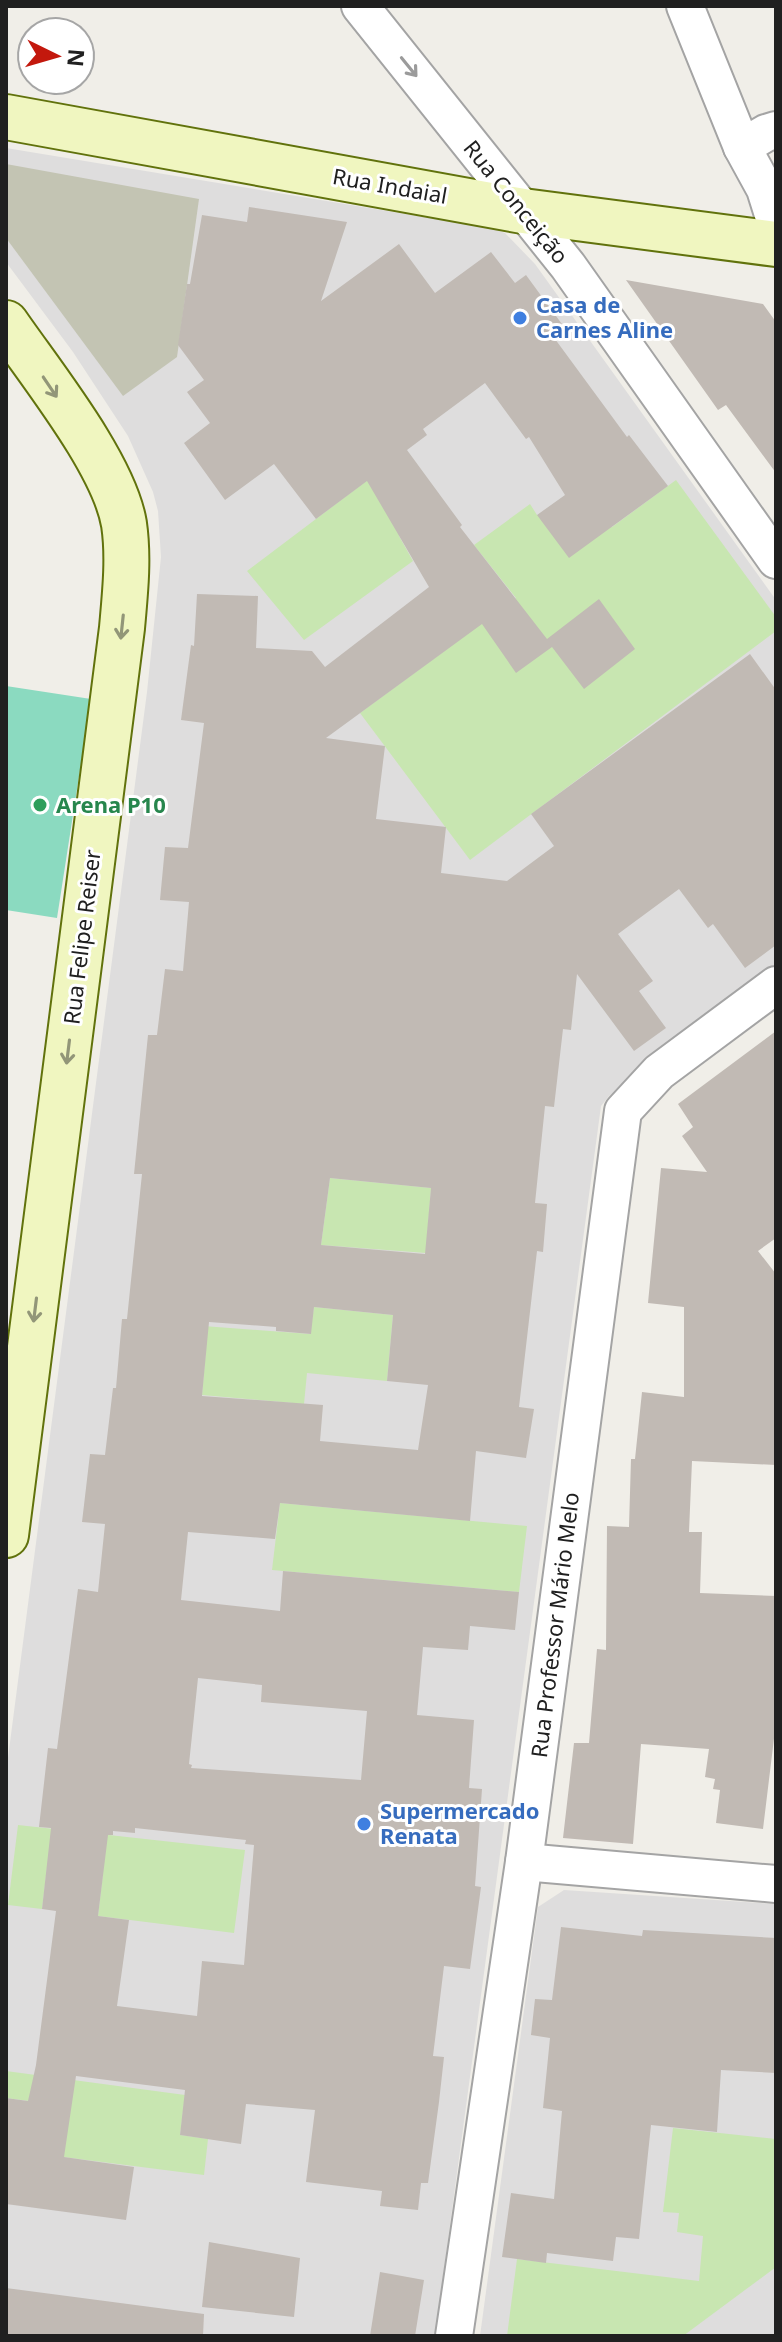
<svg xmlns="http://www.w3.org/2000/svg" width="782" height="2342" viewBox="0 0 782 2342" font-family="'Noto Sans',sans-serif">
<style>
.residential{fill:#dedddd}
.construction{fill:#c3c4b3}
.grass{fill:#c8e6b1}
.pitch{fill:#8bdac0}
.building{fill:#c1bab4;fill-rule:evenodd}
.lines{fill:none;stroke-linecap:round;stroke-linejoin:round}
.street-casing{stroke:#a4a4a4;stroke-width:40}
.secondary-casing{stroke:#61720c;stroke-width:48}
.street{stroke:#fff;stroke-width:36}
.secondary{stroke:#f0f6c0;stroke-width:44}
.oneway{stroke:#9b9b9b}
.oneway2{stroke:#929678}
.shop-dot{fill:#3f7fe0;stroke:#fff;stroke-width:3}
.leisure-dot{fill:#2e9e5b;stroke:#fff;stroke-width:3}
.labels{text-anchor:middle;stroke-width:6;stroke-linejoin:round;paint-order:stroke}
.street-label{font-size:22px;fill:#202020;stroke:#fff}
.shop-label{font-size:22px;font-weight:bold;fill:#366cbe;stroke:#fff;text-anchor:start}
.leisure-label{font-size:22px;font-weight:bold;fill:#27864d;stroke:#fff;text-anchor:start}
</style>
<rect width="100%" height="100%" fill="#f0eee8"/>
<!-- residential -->
<g class="residential">
<polygon points="6,148 490,228 505,233 535,264 776,600 776,970 609,1096 601,1106 435,2336 6,2336 6,1773 147,692 161,557 158,511 153,492 128,436 73,352 6,262"/>
<polygon points="564,1890 776,1904 776,2336 480,2336 538,1907"/>
</g>
<!-- construction -->
<polygon class="construction" points="6,164 199,199 177,357 123,396 6,238"/>
<!-- grass -->
<g class="grass">
<polygon points="373,476 410,528 399,536 413,561 304,640 247,571"/>
<polygon points="676,480 776,617 776,631 470,860 360,713 516,598 474,545 530,504 537,515 612,527"/>
<polygon points="330,1178 431,1188 426,1253 321,1245"/>
<polygon points="314,1307 393,1315 387,1381 307,1373 304,1404 202,1395 206,1349 190,1325 310,1334"/>
<polygon points="280,1503 527,1526 519,1592 272,1570"/>
<polygon points="18,1825 245,1850 234,1933 98,1916 103,1874 47,1867 42,1909 8,1905"/>
<polygon points="6,2071 185,2095 180,2135 208,2139 204,2175 24,2152 37,2102 6,2098"/>
<polygon points="673,2128 776,2139 776,2267 683,2336 507,2336 517,2259 699,2281 703,2236 677,2232 679,2213 663,2212"/>
</g>
<!-- pitch -->
<polygon class="pitch" points="6,686 91,699 57,918 6,910"/>
<!-- building -->
<g class="building">
<path d="M 249,207 L 347,222 L 321,301 L 399,244 L 435,293 L 491,252 L 515,283 L 526,275 L 567,331 L 555,339 L 627,437 L 629,435 L 668,486 L 569,558 L 537,515 L 565,495 L 529,437 L 526,439 L 485,383 L 423,429 L 427,435 L 407,450 L 462,525 L 460,527 L 547,639 L 599,599 L 635,649 L 584,689 L 552,647 L 516,673 L 482,624 L 326,738 L 385,746 L 376,819 L 446,827 L 441,873 L 507,881 L 554,846 L 531,814 L 750,654 L 776,690 L 776,945 L 745,968 L 713,924 L 708,928 L 679,889 L 618,934 L 653,981 L 639,991 L 666,1028 L 634,1051 L 577,974 L 571,1030 L 563,1029 L 554,1107 L 545,1106 L 535,1203 L 547,1204 L 543,1252 L 537,1251 L 519,1407 L 534,1409 L 526,1458 L 476,1451 L 470,1521 L 280,1503 L 275,1539 L 188,1532 L 181,1600 L 280,1611 L 283,1571 L 519,1592 L 515,1630 L 470,1626 L 468,1650 L 423,1647 L 417,1715 L 474,1720 L 469,1788 L 482,1789 L 475,1886 L 481,1887 L 470,1969 L 444,1966 L 433,2056 L 444,2057 L 439,2102 L 428,2183 L 421,2183 L 418,2210 L 380,2206 L 382,2191 L 306,2182 L 315,2110 L 246,2104 L 241,2144 L 180,2135 L 185,2090 L 76,2076 L 64,2157 L 134,2167 L 126,2220 L 6,2204 L 6,2098 L 28,2101 L 36,2065 L 56,1911 L 42,1909 L 51,1828 L 39,1827 L 48,1748 L 57,1749 L 78,1589 L 98,1592 L 105,1524 L 82,1522 L 90,1454 L 105,1455 L 113,1388 L 116,1388 L 122,1319 L 127,1319 L 142,1174 L 134,1174 L 148,1035 L 157,1035 L 165,969 L 183,971 L 189,902 L 160,900 L 165,847 L 188,848 L 204,723 L 181,720 L 191,645 L 194,646 L 197,594 L 258,596 L 256,648 L 312,651 L 325,667 L 429,587 L 367,481 L 316,519 L 274,464 L 225,500 L 184,443 L 210,423 L 187,392 L 204,380 L 178,345 L 187,284 L 190,284 L 202,215 L 247,222 ZM 330,1178 L 431,1188 L 425,1254 L 321,1245 ZM 314,1307 L 393,1315 L 387,1381 L 428,1385 L 418,1450 L 320,1441 L 323,1405 L 202,1396 L 209,1322 L 276,1327 L 276,1331 L 311,1334 ZM 198,1678 L 262,1685 L 261,1702 L 367,1711 L 361,1780 L 191,1768 L 192,1765 L 189,1764 ZM 135,1828 L 246,1840 L 245,1844 L 254,1845 L 244,1965 L 202,1961 L 197,2016 L 117,2006 L 129,1920 L 98,1916 L 108,1835 L 113,1835 L 113,1831 L 135,1833 Z"/>
<polygon points="626,280 763,304 776,322 776,473 726,405 718,410"/>
<polygon points="776,1031 776,1238 758,1251 776,1274 776,1465 692,1461 689,1532 702,1532 700,1593 776,1596 776,1722 763,1829 716,1823 720,1790 713,1789 715,1779 705,1777 709,1749 641,1744 633,1844 563,1838 574,1743 589,1743 597,1649 606,1650 607,1526 629,1527 631,1459 635,1459 642,1392 684,1397 684,1307 648,1303 661,1168 707,1172 682,1136 693,1127 678,1104"/>
<polygon points="561,1927 642,1936 643,1930 776,1938 776,2073 721,2070 717,2132 651,2125 639,2239 616,2237 613,2261 547,2253 546,2263 502,2257 511,2193 554,2199 562,2111 543,2108 550,2038 531,2035 535,1999 552,2000"/>
<polygon points="209,2242 300,2258 294,2317 202,2307"/>
<polygon points="380,2272 424,2280 415,2336 370,2336"/>
<polygon points="6,2288 204,2314 203,2336 6,2336"/>
</g>
<g class="lines">
<defs>
<g id="street">
<polyline points="360,6 568,266 776,560"/>
<polyline points="685,6 742,147 765,189 776,224"/>
<polyline points="742,147 766,133 776,130"/>
<polyline points="524,1862 776,1884"/>
<polyline points="454,2336 524,1862 623,1111 659,1072 776,985"/>
</g>
<g id="secondary">
<polyline points="6,117 523,211 776,244"/>
<path d="M 6,323 C 41,374 114,464 124,524 C 129,558 125,594 122,628 L 6,1535"/>
</g>
</defs>
<!-- street casing -->
<use href="#street" class="street-casing"/>
<!-- secondary casing -->
<use href="#secondary" class="secondary-casing"/>
<!-- street -->
<use href="#street" class="street"/>
<!-- secondary -->
<use href="#secondary" class="secondary"/>
</g>
<!-- one-way arrows -->
<defs><path id="oneway-shaft" d="M-6 0H5M1.5-3L5.5 0L1.5 3" fill="none" stroke-width="1.6" stroke-linecap="round" stroke-linejoin="round" transform="scale(2)"/></defs>
<use class="oneway" href="#oneway-shaft" transform="translate(409 67) rotate(51)"/>
<g class="oneway2">
<use href="#oneway-shaft" transform="translate(50 387) rotate(56)"/>
<use href="#oneway-shaft" transform="translate(122 627) rotate(96)"/>
<use href="#oneway-shaft" transform="translate(68 1052) rotate(97)"/>
<use href="#oneway-shaft" transform="translate(35 1310) rotate(97)"/>
</g>
<!-- markers -->
<g class="shop-dot">
<circle cx="520" cy="318" r="8"/>
<circle cx="364" cy="1824" r="8"/>
</g>
<circle class="leisure-dot" cx="40" cy="805" r="8"/>
<g class="labels">
<!-- street labels -->
<g class="street-label">
<text transform="translate(390 186) rotate(10)" y="8">Rua Indaial</text>
<text transform="translate(516 202) rotate(51)" y="8">Rua Conceição</text>
<text transform="translate(82 937) rotate(-83)" y="8">Rua Felipe Reiser</text>
<text transform="translate(555 1625) rotate(-83)" y="8">Rua Professor Mário Melo</text>
</g>
<!-- shop labels -->
<g class="shop-label">
<text x="536" y="313">Casa de<tspan x="536" dy="25">Carnes Aline</tspan></text>
<text x="380" y="1819">Supermercado<tspan x="380" dy="25">Renata</tspan></text>
</g>
<!-- leisure labels -->
<g class="leisure-label">
<text x="56" y="813">Arena P10</text>
</g>
</g>
<!-- border -->
<rect width="782" height="2342" fill="none" stroke="#202020" stroke-width="16"/>
<!-- north arrow -->
<g transform="translate(56 56) rotate(95)"><circle r="38" fill="#ffffff" stroke="#a6a6a6" stroke-width="2"/>
<path d="M0-6L14 30L0 20L-14 30Z" fill="#c3180d"/>
<text y="-12" font-size="22" font-weight="bold" text-anchor="middle" fill="#202020">N</text>
</g>
</svg>
